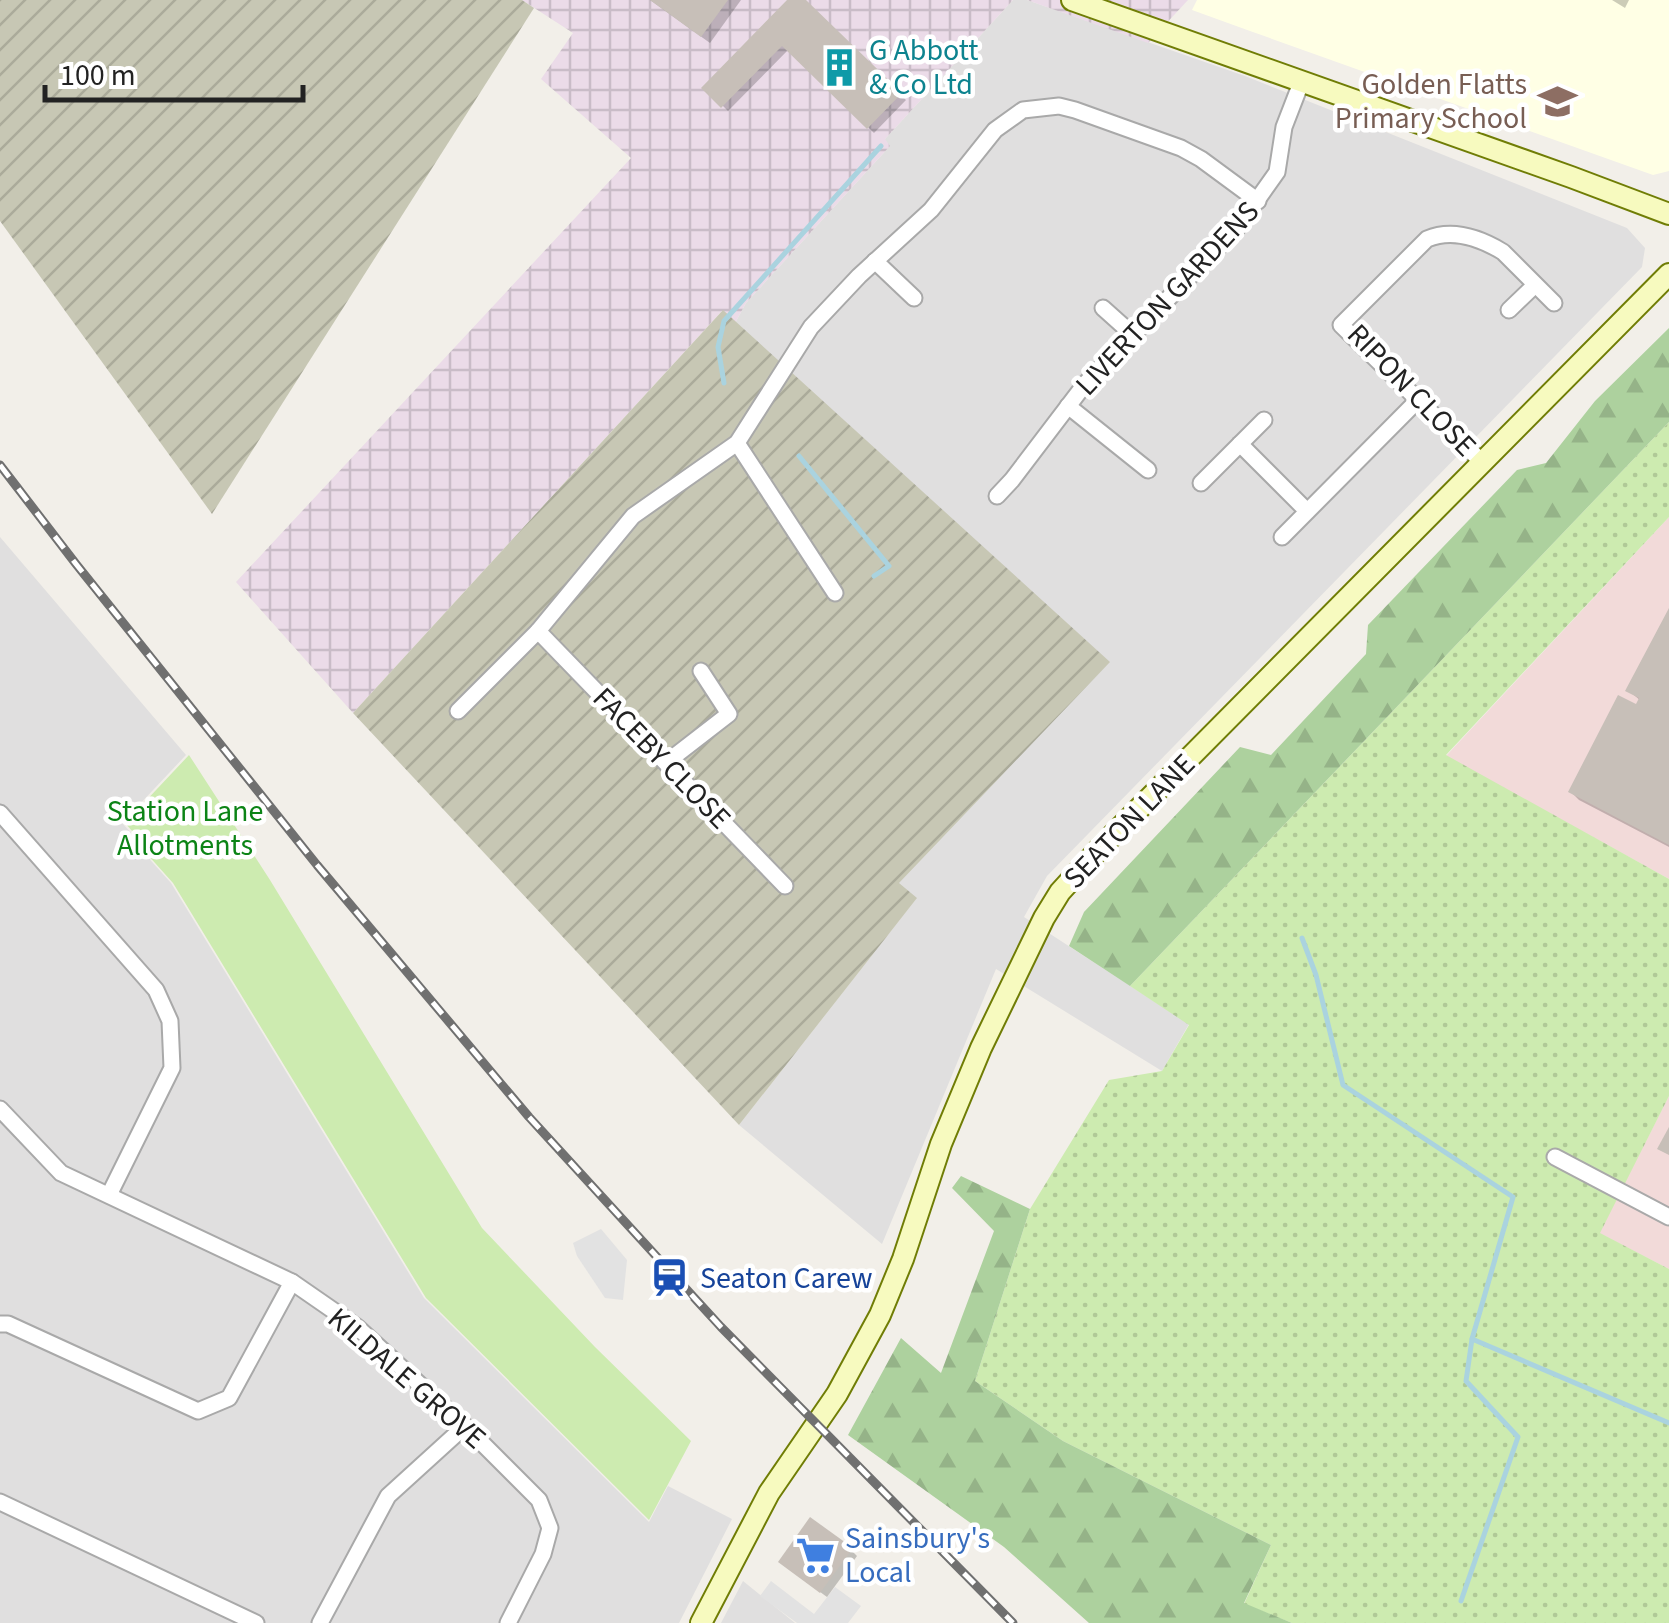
<svg xmlns="http://www.w3.org/2000/svg" width="1669" height="1623" viewBox="0 0 1669 1623" font-family="'Source Sans 3',sans-serif">
<style>
.residential{fill:#e0dfdf}
.commercial{fill:#f2dad9}
.industrial{fill:url(#industrial-grid)}
.education{fill:#ffffe5}
.construction{fill:url(#construction-furrows)}
.grass{fill:url(#grass-dots)}
.forest{fill:url(#forest-firs)}
.garden{fill:#cdebb0}
.parking{fill:#e2e2e2}
.shadow{fill:#0003}
.lines{fill:none;stroke-linecap:round;stroke-linejoin:round}
.stream{stroke:#aad3df;stroke-width:5}
.building{fill:#c7bfb8}
.minor-casing{stroke:#a9a9a9;stroke-width:19}
.secondary-casing{stroke:#707d05;stroke-width:24}
.minor{stroke:#fff;stroke-width:15}
.secondary{stroke:#f7fabf;stroke-width:20}
.rail-casing{stroke:#707070;stroke-width:9}
.rail{stroke:#fff;stroke-width:5;stroke-dasharray:15;stroke-linecap:butt}
.labels{text-anchor:middle;stroke-width:9;stroke-linejoin:round;paint-order:stroke}
.culture-label{font-size:30px;fill:#0d838f;stroke:#fff;text-anchor:start}
.education-label{font-size:30px;fill:#785e54;stroke:#fff;text-anchor:end}
.street-label{font-size:30px;fill:#222;stroke:#fff}
.park-label{font-size:30px;fill:#0c8416;stroke:#fff}
.transit-label{font-size:30px;fill:#164399;stroke:#fff;text-anchor:start}
.shop-label{font-size:30px;fill:#366cbe;stroke:#fff;text-anchor:start}
</style>
<defs>
<pattern id="industrial-grid" width="8" height="8" patternUnits="userSpaceOnUse" patternTransform="scale(2.5)"><rect width="8" height="8" fill="#ebdbe8"/><path d="M0 4h8M4 0v8" fill="none" stroke="#c9bcc7"/></pattern>
<pattern id="construction-furrows" width="10" height="10" patternUnits="userSpaceOnUse" patternTransform="scale(2.5)"><rect width="10" height="10" fill="#c7c7b4"/><path d="M-1 1l2-2M0 10L10 0M9 11l2-2" fill="none" stroke="#abab9a"/></pattern>
<pattern id="grass-dots" width="8" height="8" patternUnits="userSpaceOnUse" patternTransform="scale(2.5)"><rect width="8" height="8" fill="#cdebb0"/><path d="M2 2h.1M6 6h.1" fill="none" stroke="#b0c997" stroke-width="1.8" stroke-linecap="round"/></pattern>
<pattern id="forest-firs" width="22" height="20" patternUnits="userSpaceOnUse" patternTransform="scale(2.5)"><rect width="22" height="20" fill="#add19e"/><path d="M5 1l3.5 6h-7zM16 11l3.5 6h-7z" fill="#95b388"/></pattern>
</defs>
<rect width="100%" height="100%" fill="#f2efe9"/>
<!-- residential -->
<g class="residential">
<polygon points="1013,0 1027,0 1245,76 1627,228 1645,248 1642,267 1047,876 1024,917 1189,1024 1162,1071 996,969 882,1244 739,1125 916,899 898,883 1109,662 735,323 746,303 890,146 884,140"/>
<polygon points="0,537 186,755 122,823 138,840 136,844 171,883 424,1298 649,1522 668,1486 732,1519 679,1623 0,1623"/>
<polygon points="743,1581 795,1623 721,1623"/>
</g>
<!-- commercial -->
<g class="commercial">
<polygon points="1669,517 1669,879 1446,756"/>
<polygon points="1669,1096 1669,1269 1599,1233"/>
</g>
<!-- industrial -->
<g class="industrial">
<polygon points="522,0 1013,0 885,139 890,146 746,303 735,323 722,311 353,713 236,582 631,158 541,79 573,33"/>
<polygon points="1027,0 1188,0 1148,43"/>
</g>
<!-- education -->
<polygon class="education" points="1197,0 1669,0 1669,171 1653,175 1250,31 1192,10"/>
<!-- construction -->
<g class="construction">
<polygon points="0,0 522,0 534,8 212,514 0,221"/>
<polygon points="723,310 1110,662 899,883 917,898 739,1125 353,713"/>
</g>
<!-- grass -->
<polygon class="grass" points="1669,422 1669,517 1446,755 1669,879 1669,1096 1600,1233 1669,1269 1669,1623 1292,1623 1244,1604 1271,1545 1063,1441 975,1381 1030,1209 1109,1080 1162,1071 1189,1025 1130,986"/>
<!-- forest -->
<g class="forest">
<polygon points="1669,328 1669,422 1130,986 1069,946 1084,912 1240,747 1271,755 1366,654 1368,625 1517,470 1546,463 1595,401"/>
<polygon points="961,1176 1030,1209 975,1381 1063,1441 1271,1545 1244,1603 1292,1623 1089,1623 1004,1547 848,1435 901,1338 941,1373 994,1231 952,1188"/>
</g>
<!-- garden -->
<polygon class="garden" points="189,755 270,880 482,1228 595,1347 691,1441 649,1520 426,1298 173,883 138,844 140,840 125,823"/>
<!-- parking -->
<g class="parking">
<polygon points="601,1229 627,1260 623,1300 605,1298 577,1256 573,1243"/>
<polygon points="771,1581 814,1614 835,1587 861,1606 848,1623 797,1623 760,1596"/>
</g>
<!-- shadow -->
<g class="shadow">
<polygon points="650,0 741,0 710,43"/>
<polygon points="790,0 802,0 906,100 874,133 789,49 728,111 705,88"/>
<polygon points="1612,0 1629,0 1625,8"/>
<polygon points="1669,613 1669,847 1579,800 1571,792 1637,708 1641,701 1629,691"/>
<polygon points="851,1550 857,1556 827,1597 786,1567"/>
</g>
<g class="lines">
<!-- stream -->
<g class="stream">
<polyline points="724,383 718,347 724,321 881,146"/>
<polyline points="799,456 889,566 874,576"/>
<polyline points="1302,938 1316,975 1343,1085 1513,1197 1472,1339"/>
<polyline points="1461,1601 1518,1437 1466,1381 1472,1339 1669,1423"/>
</g>
</g>
<!-- building -->
<g class="building">
<polygon points="650,0 728,0 701,37"/>
<polygon points="787,0 806,0 902,93 867,129 782,46 721,108 701,88"/>
<polygon points="1669,608 1669,845 1568,792 1618,695 1636,704 1639,698 1625,691"/>
<polygon points="1669,1127 1669,1155 1657,1149"/>
<polygon points="810,1517 853,1548 820,1593 778,1562"/>
</g>
<g class="lines">
<defs>
<g id="minor">
<polyline points="875,261 914,298"/>
<polyline points="1103,308 1132,334"/>
<polyline points="1509,310 1535,285"/>
<polyline points="1068,406 1148,470"/>
<polyline points="737,443 835,593"/>
<polyline points="1240,444 1307,511"/>
<path d="M 1482,462 L 1341,325 L 1427,239 C 1453,228 1480,238 1503,252 L 1554,303"/>
<polyline points="1201,483 1264,420"/>
<polyline points="997,496 1012,480 1085,384 1238,227 1277,172 1284,127 1301,83"/>
<polyline points="1282,537 1418,400"/>
<polyline points="538,631 785,886"/>
<polyline points="458,711 538,631 633,516 737,443 811,327 859,276 931,210 995,130 1023,110 1059,106 1075,110 1181,148 1201,159 1258,201"/>
<polyline points="667,762 729,714 701,671"/>
<polyline points="0,813 156,990 170,1021 172,1068 109,1195"/>
<polyline points="0,1109 61,1173 292,1282 357,1327 465,1426 539,1500 550,1528 543,1554 508,1623"/>
<polyline points="1555,1157 1669,1217"/>
<polyline points="0,1324 8,1324 198,1411 229,1398 292,1282"/>
<polyline points="0,1502 256,1623"/>
<polyline points="320,1623 388,1496 465,1426"/>
</g>
<g id="secondary">
<polyline points="1072,0 1571,177 1669,214"/>
<polyline points="701,1623 769,1493 837,1394 880,1315 903,1259 941,1144 981,1048 1044,918 1060,892 1101,847 1669,274"/>
</g>
</defs>
<!-- minor casing -->
<use href="#minor" class="minor-casing"/>
<!-- secondary casing -->
<use href="#secondary" class="secondary-casing"/>
<!-- minor -->
<use href="#minor" class="minor"/>
<!-- secondary -->
<use href="#secondary" class="secondary"/>
<defs>
<polyline id="rail" points="0,465 76,564 317,865 529,1117 721,1327 1013,1623"/>
</defs>
<!-- rail casing -->
<use href="#rail" class="rail-casing"/>
<!-- rail -->
<use href="#rail" class="rail"/>
</g>
<!-- icons -->
<defs>
<symbol id="building-bare" viewBox="-9 -9 18 18"><path d="M-4-6H4V6H1V3H-1V6H-4ZM-2.5-4.3h1.7v1.8h-1.7ZM.8-4.3h1.7v1.8H.8ZM-2.5-1h1.7V.8h-1.7ZM.8-1h1.7V.8H.8Z" fill="#0f9aa8" stroke="#fff" stroke-width="2.5" paint-order="stroke"/></symbol>
<symbol id="school-bare" viewBox="-9 -9 18 18"><path d="M0-5L7-2L0 1L-7-2ZM-4 1L0 2.5L4 1V4Q0 6-4 4Z" fill="#8d6e63" stroke="#fff" stroke-width="2.5" paint-order="stroke"/></symbol>
<symbol id="station-bare" viewBox="-9 -9 18 18"><path d="M-3-6H3Q5-6 5-4V2Q5 4 3 4L4.5 6H3L1.5 4h-3L-3 6H-4.5L-3 4Q-5 4-5 2V-4Q-5-6-3-6ZM-3.5-4v3h7v-3ZM-3.5 1v1.5H-2V1ZM2 1v1.5H3.5V1Z" fill="#1a4fb4" stroke="#fff" stroke-width="2.5" paint-order="stroke"/></symbol>
<symbol id="supermarket-bare" viewBox="-9 -9 18 18"><path d="M-6-5.5h2.5l.6 2H6L4.5 2H-2.5L-4.4-4H-6ZM-1.5 3.2a1.3 1.3 0 1 0 .1 0ZM3 3.2a1.3 1.3 0 1 0 .1 0Z" fill="#3f7fe0" stroke="#fff" stroke-width="2.5" paint-order="stroke"/></symbol>
</defs>
<g fill-rule="evenodd">
<use href="#building-bare" x="812" y="40" width="55" height="55"/>
<use href="#school-bare" x="1530" y="74" width="55" height="55"/>
<use href="#station-bare" x="642" y="1250" width="55" height="55"/>
<use href="#supermarket-bare" x="788" y="1528" width="55" height="55"/>
</g>
<g class="labels">
<!-- culture labels -->
<g class="culture-label">
<text x="869" y="60">G Abbott<tspan x="869" dy="34">&amp; Co Ltd</tspan></text>
</g>
<!-- education labels -->
<g class="education-label">
<text x="1527" y="94">Golden Flatts<tspan x="1527" dy="34">Primary School</tspan></text>
</g>
<!-- street labels -->
<g class="street-label">
<text transform="translate(1167 298) rotate(-47)" y="10">LIVERTON GARDENS</text>
<text transform="translate(1412 390) rotate(46)" y="10">RIPON CLOSE</text>
<text transform="translate(662 758) rotate(46)" y="10">FACEBY CLOSE</text>
<text transform="translate(1129 821) rotate(-46)" y="10">SEATON LANE</text>
<text transform="translate(407 1378) rotate(41)" y="10">KILDALE GROVE</text>
</g>
<!-- park labels -->
<g class="park-label">
<text x="185" y="821">Station Lane<tspan x="185" dy="34">Allotments</tspan></text>
</g>
<!-- transit labels -->
<g class="transit-label">
<text x="700" y="1288">Seaton Carew</text>
</g>
<!-- shop labels -->
<g class="shop-label">
<text x="845" y="1548">Sainsbury's<tspan x="845" dy="34">Local</tspan></text>
</g>
</g>
<!-- scale -->
<path d="M45 85v15h258v-15" fill="none" stroke="#222222" stroke-width="5"/>
<text x="60" y="85" font-size="30" fill="#222222" stroke="#ffffff" stroke-width="8" paint-order="stroke">100 m</text>
</svg>
